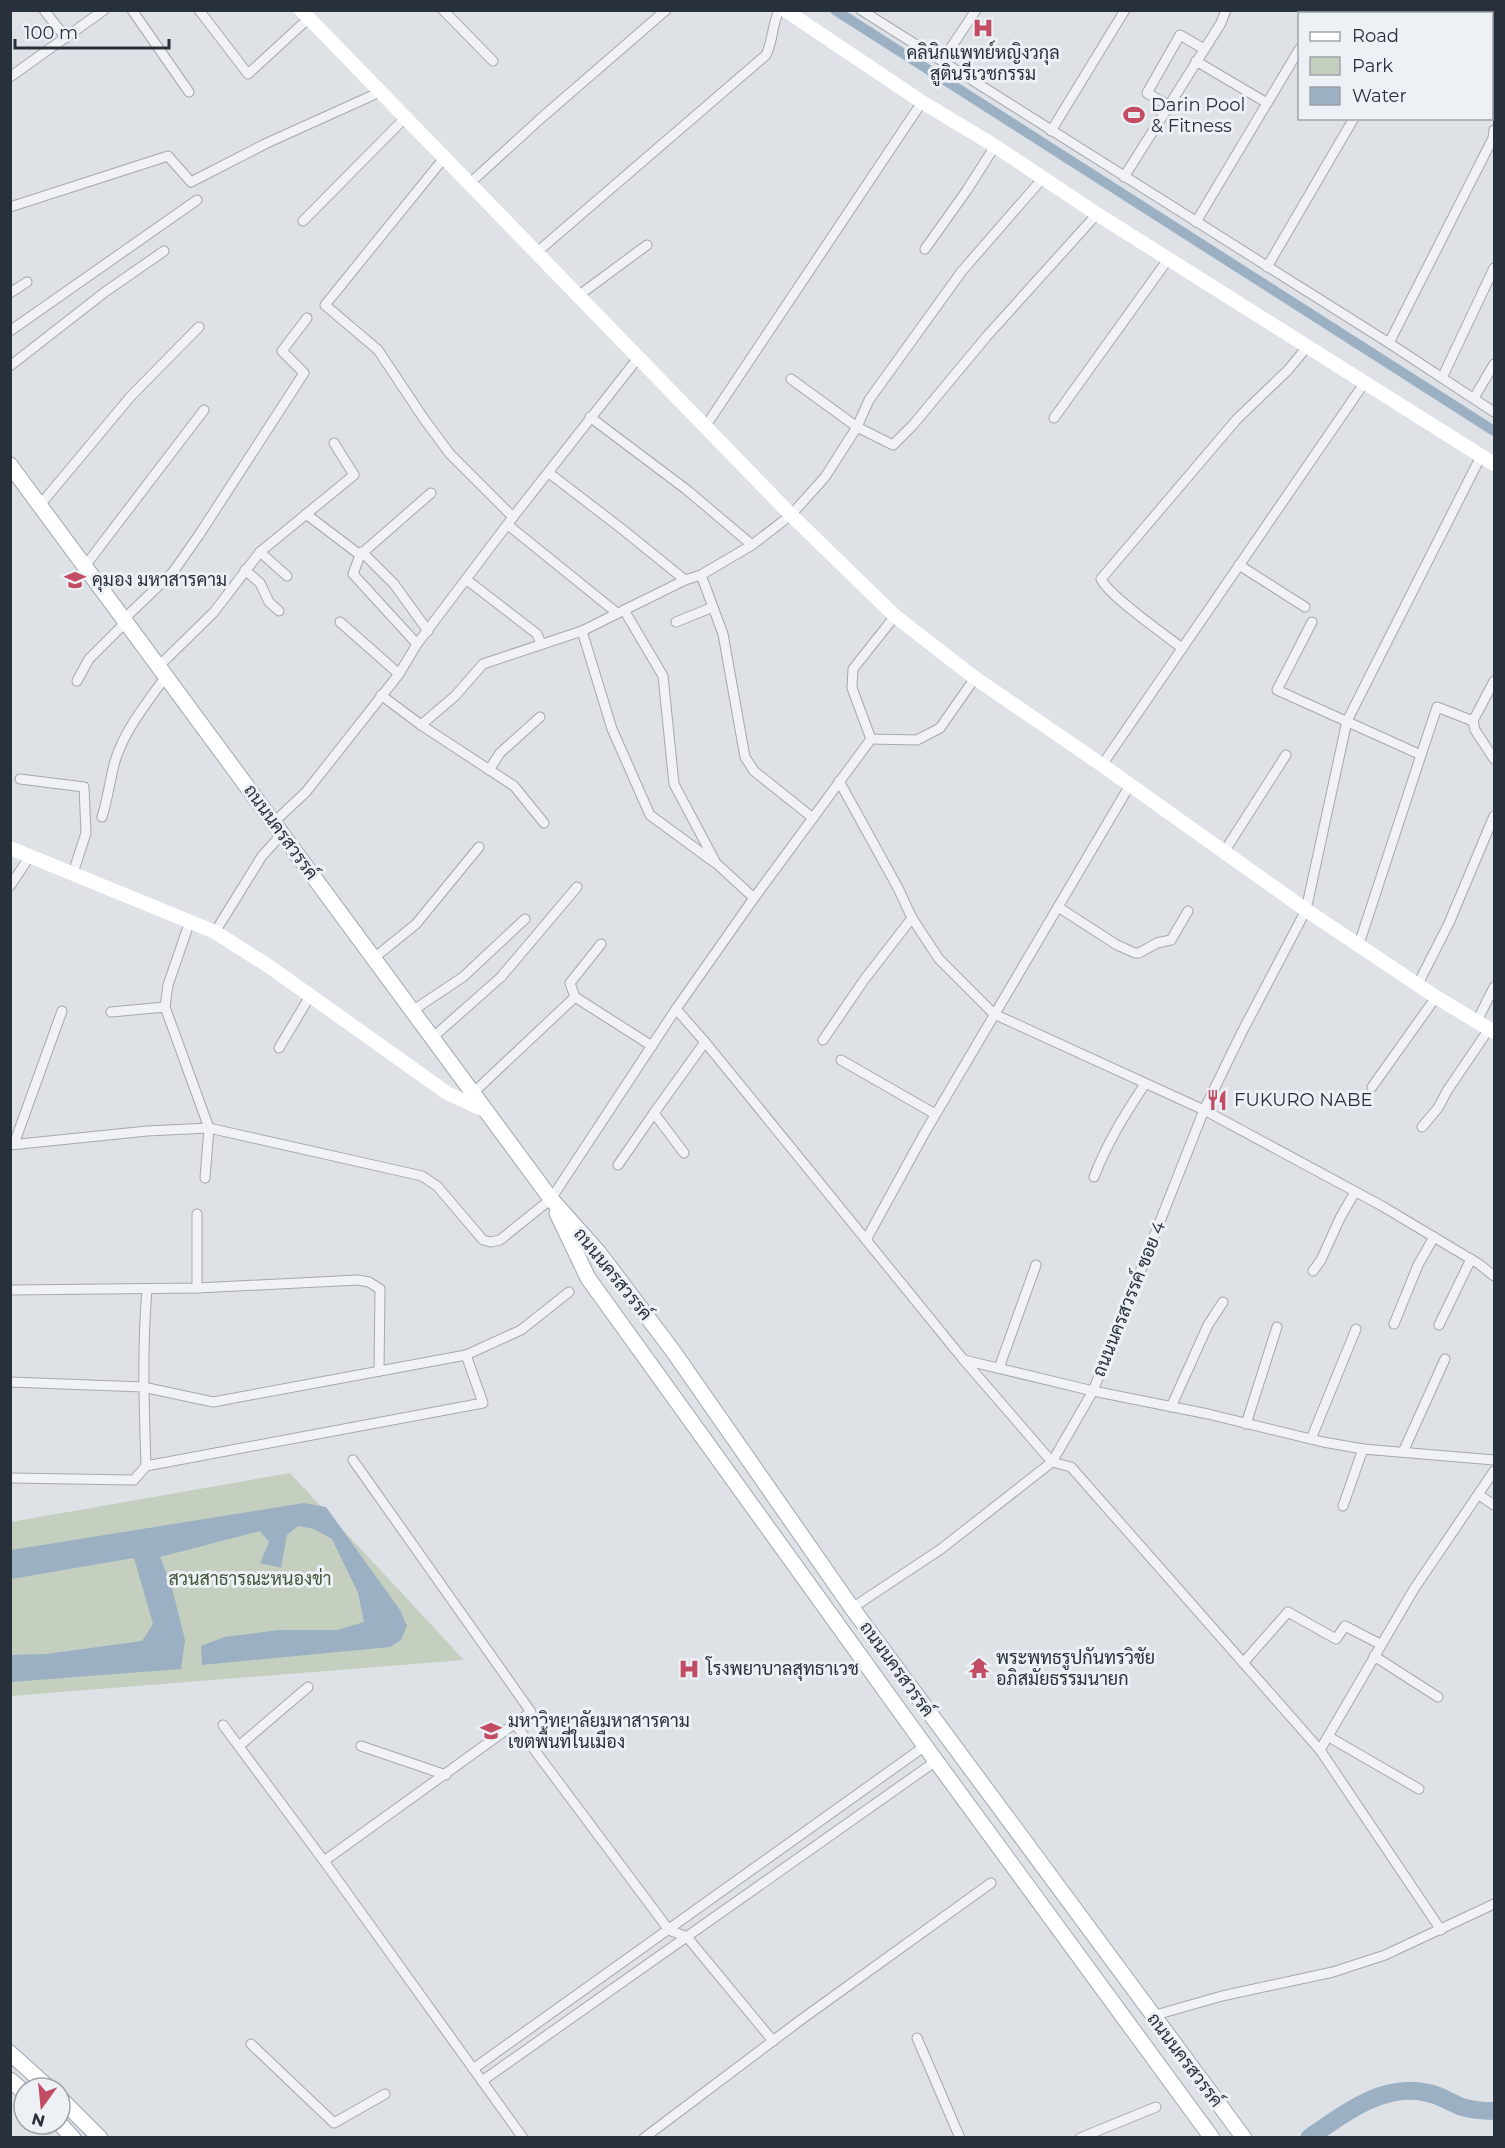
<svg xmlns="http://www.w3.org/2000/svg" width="1505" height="2148" viewBox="0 0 1505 2148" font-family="Montserrat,Sarabun,sans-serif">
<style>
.green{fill:#c4cfc0}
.water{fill:#9bb1c3}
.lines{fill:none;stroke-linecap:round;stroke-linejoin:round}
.canal{stroke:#9bb1c3;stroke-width:10}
.river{stroke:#9bb1c3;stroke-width:18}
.street-casing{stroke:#a4a9af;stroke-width:11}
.primary-casing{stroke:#9ea7b1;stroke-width:17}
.street{stroke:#f0f2f5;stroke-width:9}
.secondary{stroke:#fff;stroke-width:14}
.primary{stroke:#fff;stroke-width:15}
.labels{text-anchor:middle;stroke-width:6;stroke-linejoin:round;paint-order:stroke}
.poi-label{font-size:18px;fill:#28303b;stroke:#edf0f4;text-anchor:start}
.street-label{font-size:18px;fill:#28303b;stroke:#edf0f4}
.park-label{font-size:18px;fill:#3e5637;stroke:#edf0f4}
</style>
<rect width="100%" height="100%" fill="#dee2e6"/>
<!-- green -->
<polygon class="green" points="290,1473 464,1660 11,1696 11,1522"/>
<!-- water -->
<polygon class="water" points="304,1503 326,1507 400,1610 407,1626 401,1640 390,1647 202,1665 201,1646 224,1637 279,1630 337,1630 364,1622 358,1593 332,1539 314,1529 298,1526 287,1535 281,1568 260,1563 269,1542 260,1531 160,1557 171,1584 185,1640 181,1669 11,1682 11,1655 46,1654 142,1641 153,1624 134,1558 11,1579 11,1550"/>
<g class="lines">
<!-- canal -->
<polyline class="canal" points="835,10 1494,431"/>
<!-- river -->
<path class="river" d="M 1309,2138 C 1343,2114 1384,2082 1428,2093 C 1440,2095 1451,2103 1462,2107 C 1472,2110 1484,2111 1494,2111"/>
<defs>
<g id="street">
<polyline points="44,10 66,38"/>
<polyline points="132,10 189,92"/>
<polyline points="199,10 248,74 309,18"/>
<polyline points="443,10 493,61"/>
<polyline points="861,10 1389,343 1494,412"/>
<polyline points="1311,14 1312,10"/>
<polyline points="1393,14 1394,10"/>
<polyline points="942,61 976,10"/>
<polyline points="1196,61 1267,103"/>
<polyline points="10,77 104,10"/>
<polyline points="1168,105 1147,93 1180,35 1204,49"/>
<polyline points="1051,131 1125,10"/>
<polyline points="444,158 325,305 378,350 424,419 450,454 513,517"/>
<polyline points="1124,177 1221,23 1226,10"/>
<polyline points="469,184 539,120 666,10"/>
<polyline points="10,207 168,156 191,182 267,143 380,92"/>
<polyline points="303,221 405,118"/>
<polyline points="1196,222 1300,48"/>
<polyline points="925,249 967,190 995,146"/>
<path d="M 536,253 L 766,55 C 773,41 772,25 779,10"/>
<polyline points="1267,267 1354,118"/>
<polyline points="10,293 27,282"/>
<polyline points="578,296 647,245"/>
<polyline points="10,331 197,200"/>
<polyline points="1389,343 1493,138 1494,130"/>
<polyline points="10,366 105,292 164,251"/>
<polyline points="1442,378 1494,268"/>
<polyline points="791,379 857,427 893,445 913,425 987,336 1097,214"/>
<polyline points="1474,398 1494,364"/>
<polyline points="590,417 687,490 752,545"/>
<polyline points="1054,418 1169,258"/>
<polyline points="705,427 922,102"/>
<polyline points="549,473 622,529 685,580"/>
<polyline points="40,505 131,396 199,327"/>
<polyline points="306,514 360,555 353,574 417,644"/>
<polyline points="508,525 617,613"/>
<polyline points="260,552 287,576"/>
<polyline points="362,552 394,584 428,631"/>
<polyline points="360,555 431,493"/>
<polyline points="1239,565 1305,607"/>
<polyline points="85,566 204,410"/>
<polyline points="245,570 260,583 269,602 279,611"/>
<polyline points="701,575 723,634 745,757 754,771 813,818"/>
<polyline points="467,580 537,634 541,644"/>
<polyline points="624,610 663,676 674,784 716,863 754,898"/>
<polyline points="895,616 853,669 852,688 871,739 917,740 940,728 975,678"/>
<polyline points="124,619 173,572 199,535 304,373 282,351 307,318"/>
<polyline points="340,622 399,674"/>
<polyline points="676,622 713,607"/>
<polyline points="1312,622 1277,690 1421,755 1359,944"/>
<polyline points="582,631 612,729 650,815 714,862"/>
<path d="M 1182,648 C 1165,635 1108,595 1101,579 L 1237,419 L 1288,370 L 1307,347"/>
<polyline points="159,666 214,612 260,552 354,475 334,443"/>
<polyline points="77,681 89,659 126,622"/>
<polyline points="381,695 421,725 514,786 544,823"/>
<polyline points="1473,721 1475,730 1494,759"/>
<polyline points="421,725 455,696 483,664 582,631 685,580 701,575 752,545 791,515 825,477 857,427 869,400 962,271 1043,178"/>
<polyline points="1421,755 1437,707 1473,721 1494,681"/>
<polyline points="1102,765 1365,382"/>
<polyline points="489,770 500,753 540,717"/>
<polyline points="20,779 84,787 86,833 73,873"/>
<polyline points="839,781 898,888 912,918 939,959 994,1014 1204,1110 1382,1206 1479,1264 1494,1276"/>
<path d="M 102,817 C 108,798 110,779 115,761 C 125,729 147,703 166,676"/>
<polyline points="274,822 306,792 399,674 417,644 513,517 638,358"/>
<polyline points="1224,852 1286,755"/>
<polyline points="10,886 30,856"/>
<polyline points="1058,907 1117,945 1135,953 1139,953 1157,943 1171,940 1188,911"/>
<polyline points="190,921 168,985 165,1007 209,1128 205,1178"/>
<polyline points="215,932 262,856 282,834"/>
<polyline points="374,958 416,924 479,847"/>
<polyline points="1418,984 1449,923 1494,816"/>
<polyline points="575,997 652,1046"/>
<polyline points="676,1009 705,1042 963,1359 1052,1462 1071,1467 1320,1750 1414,1589 1494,1471"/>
<polyline points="412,1011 463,977 525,919"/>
<polyline points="111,1012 165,1007"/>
<polyline points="1477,1021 1494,987"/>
<polyline points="432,1038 501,977 577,887"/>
<polyline points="823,1040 864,980 912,918"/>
<polyline points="279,1048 310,996"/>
<polyline points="841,1060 935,1114"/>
<polyline points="1372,1087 1436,997"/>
<polyline points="473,1093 575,997 570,983 601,944"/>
<polyline points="1422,1127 1438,1108 1447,1091 1489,1029"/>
<polyline points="14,1144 62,1011"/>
<polyline points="10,1145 147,1131 209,1128 422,1176 437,1186 483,1240 491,1242 500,1240 551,1199 676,1009 754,898 871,739"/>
<polyline points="684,1153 654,1113 705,1042"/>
<polyline points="618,1165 654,1113"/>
<path d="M 1094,1177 C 1107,1143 1125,1114 1145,1084"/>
<polyline points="866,1240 924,1134 1130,785"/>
<polyline points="1313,1271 1321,1260 1340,1218 1355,1192"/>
<polyline points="197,1288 197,1214"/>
<polyline points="10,1290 197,1288 358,1280 369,1282 380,1289 379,1371"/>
<polyline points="1394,1324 1418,1265 1434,1237"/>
<polyline points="1439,1325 1471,1259"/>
<polyline points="964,1360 1093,1391 1208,1414 1323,1442 1363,1449 1494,1460"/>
<polyline points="999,1368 1036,1265"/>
<polyline points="10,1382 143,1387 213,1402 466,1355 521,1330 569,1292"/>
<polyline points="1171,1407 1208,1325 1223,1302"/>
<polyline points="1246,1424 1277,1327"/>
<polyline points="1311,1439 1356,1329"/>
<polyline points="1403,1452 1445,1359"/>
<polyline points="146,1466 483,1403 466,1355"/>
<path d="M 10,1478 L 134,1480 L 146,1466 C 144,1406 142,1348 147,1289"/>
<polyline points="1479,1495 1494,1505"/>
<polyline points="1343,1506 1363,1449"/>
<polyline points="852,1608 941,1549 1052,1462 1093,1391 1204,1110 1242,1032 1306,910 1347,721 1481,456"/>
<polyline points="1374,1656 1438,1697"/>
<polyline points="1243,1663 1288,1612 1336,1639 1345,1626 1380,1644"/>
<polyline points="515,1724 669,1930 687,1937 773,2041"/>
<polyline points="223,1725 324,1861 523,2138"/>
<polyline points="1329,1737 1419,1789"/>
<polyline points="239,1746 308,1687"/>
<polyline points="361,1746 446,1775"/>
<polyline points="1320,1750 1441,1930"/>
<polyline points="324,1861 531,1712 353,1460"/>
<polyline points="1152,2016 1222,1996 1333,1972 1385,1955 1494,1904"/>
<polyline points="917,2038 960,2138"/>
<polyline points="251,2044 334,2123 385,2094"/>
<polyline points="473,2069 925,1746"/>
<polyline points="482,2081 936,1761"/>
<polyline points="644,2138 802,2019 991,1883"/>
<polyline points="1080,2138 1156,2107"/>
</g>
<g id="primary">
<polyline points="10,465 551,1199 599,1253 673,1351 852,1608 1244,2138"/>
<polyline points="557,1213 588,1278 925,1746 1212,2138"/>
<polyline points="10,2053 49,2088"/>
<polyline points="10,2080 24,2092"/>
<polyline points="60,2098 100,2138"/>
<polyline points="60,2124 73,2138"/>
</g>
</defs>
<!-- street casing -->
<use href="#street" class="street-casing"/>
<!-- primary casing -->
<use href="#primary" class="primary-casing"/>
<!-- street -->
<use href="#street" class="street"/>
<!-- secondary -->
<g class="secondary">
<polyline points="301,10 791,515 895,616 975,678 1102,765 1306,910 1436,997 1494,1032"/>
<polyline points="785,10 922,102 995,146 1097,214 1494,464"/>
<polyline points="10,848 215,932 270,967 447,1093 486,1111"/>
</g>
<!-- primary -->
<use href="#primary" class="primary"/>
</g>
<!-- icons -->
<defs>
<symbol id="hospital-bare" viewBox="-9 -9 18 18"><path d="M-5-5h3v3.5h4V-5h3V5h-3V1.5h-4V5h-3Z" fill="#c24c64" stroke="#edf0f4" stroke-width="2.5" paint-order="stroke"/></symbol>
<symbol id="stadium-bare" viewBox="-9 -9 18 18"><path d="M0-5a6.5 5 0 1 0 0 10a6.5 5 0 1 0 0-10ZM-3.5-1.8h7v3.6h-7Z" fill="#c24c64" stroke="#edf0f4" stroke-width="2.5" paint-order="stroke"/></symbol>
<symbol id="school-bare" viewBox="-9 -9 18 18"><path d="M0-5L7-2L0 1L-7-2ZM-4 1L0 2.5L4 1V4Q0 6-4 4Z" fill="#c24c64" stroke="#edf0f4" stroke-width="2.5" paint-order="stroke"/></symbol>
<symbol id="restaurant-bare" viewBox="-9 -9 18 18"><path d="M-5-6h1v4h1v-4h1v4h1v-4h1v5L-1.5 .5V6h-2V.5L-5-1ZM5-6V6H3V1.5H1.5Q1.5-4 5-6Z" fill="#c24c64" stroke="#edf0f4" stroke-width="2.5" paint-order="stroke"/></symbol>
<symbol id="temple-bare" viewBox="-9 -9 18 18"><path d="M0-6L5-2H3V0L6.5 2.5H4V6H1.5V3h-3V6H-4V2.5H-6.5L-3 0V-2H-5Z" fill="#c24c64" stroke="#edf0f4" stroke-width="2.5" paint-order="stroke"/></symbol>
<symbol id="university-bare" viewBox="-9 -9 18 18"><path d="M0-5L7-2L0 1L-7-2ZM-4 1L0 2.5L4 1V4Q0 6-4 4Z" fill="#c24c64" stroke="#edf0f4" stroke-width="2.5" paint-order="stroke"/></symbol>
</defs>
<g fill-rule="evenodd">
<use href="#hospital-bare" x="968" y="13" width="30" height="30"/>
<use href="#stadium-bare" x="1119" y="100" width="30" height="30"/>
<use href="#school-bare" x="60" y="565" width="30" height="30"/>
<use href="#restaurant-bare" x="1202" y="1085" width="30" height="30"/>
<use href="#temple-bare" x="964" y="1653" width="30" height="30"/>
<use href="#hospital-bare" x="674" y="1654" width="30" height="30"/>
<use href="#university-bare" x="476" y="1716" width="30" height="30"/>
</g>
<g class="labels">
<!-- poi labels -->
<g class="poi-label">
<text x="983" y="59" text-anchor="middle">คลินิกแพทย์หญิงวกุล<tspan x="983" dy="21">สูตินรีเวชกรรม</tspan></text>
<text x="1151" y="111">Darin Pool<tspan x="1151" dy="21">&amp; Fitness</tspan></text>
<text x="92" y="586">คุมอง มหาสารคาม</text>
<text x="1234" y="1106">FUKURO NABE</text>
<text x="996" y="1664">พระพุทธรูปกันทรวิชัย<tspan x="996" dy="21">อภิสมัยธรรมนายก</tspan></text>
<text x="706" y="1675">โรงพยาบาลสุทธาเวช</text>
<text x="508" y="1727">มหาวิทยาลัยมหาสารคาม<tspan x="508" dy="21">เขตพื้นที่ในเมือง</tspan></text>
</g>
<!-- street labels -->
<g class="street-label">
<text transform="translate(281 832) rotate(54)" y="6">ถนนนครสวรรค์</text>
<text transform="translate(613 1274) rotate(51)" y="6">ถนนนครสวรรค์</text>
<text transform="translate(1129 1299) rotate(-68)" y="6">ถนนนครสวรรค์ ซอย 4</text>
<text transform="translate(897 1669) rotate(54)" y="6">ถนนนครสวรรค์</text>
<text transform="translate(1185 2060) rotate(53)" y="6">ถนนนครสวรรค์</text>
</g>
<!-- park labels -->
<g class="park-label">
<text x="250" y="1585">สวนสาธารณะหนองข่า</text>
</g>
</g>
<!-- border -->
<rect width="1505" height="2148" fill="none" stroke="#28303b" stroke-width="24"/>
<!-- legend -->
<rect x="1298" y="12" width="195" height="108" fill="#edf0f4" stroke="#9ea3aa" stroke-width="1.5"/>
<rect x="1310" y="32" width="30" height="9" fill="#ffffff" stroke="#9ea3aa" stroke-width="1.5"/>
<text x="1352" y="42" font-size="18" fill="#28303b">Road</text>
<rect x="1310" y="57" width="30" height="18" fill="#c4cfc0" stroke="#9ea3aa" stroke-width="1.5"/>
<text x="1352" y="72" font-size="18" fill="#28303b">Park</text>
<rect x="1310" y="87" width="30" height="18" fill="#9bb1c3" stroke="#9ea3aa" stroke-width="1.5"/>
<text x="1352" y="102" font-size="18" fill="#28303b">Water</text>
<!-- north arrow -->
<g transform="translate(42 2106) rotate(195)"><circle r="28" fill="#edf0f4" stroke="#9ea3aa" stroke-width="1.5"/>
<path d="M0-4.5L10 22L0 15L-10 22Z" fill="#c24c64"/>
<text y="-9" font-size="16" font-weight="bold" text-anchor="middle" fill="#28303b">N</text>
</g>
<!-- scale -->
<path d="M15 39v9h154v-9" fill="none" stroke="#28303b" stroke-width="3"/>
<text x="24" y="39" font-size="18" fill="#28303b" stroke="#edf0f4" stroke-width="4.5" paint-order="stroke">100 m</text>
</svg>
